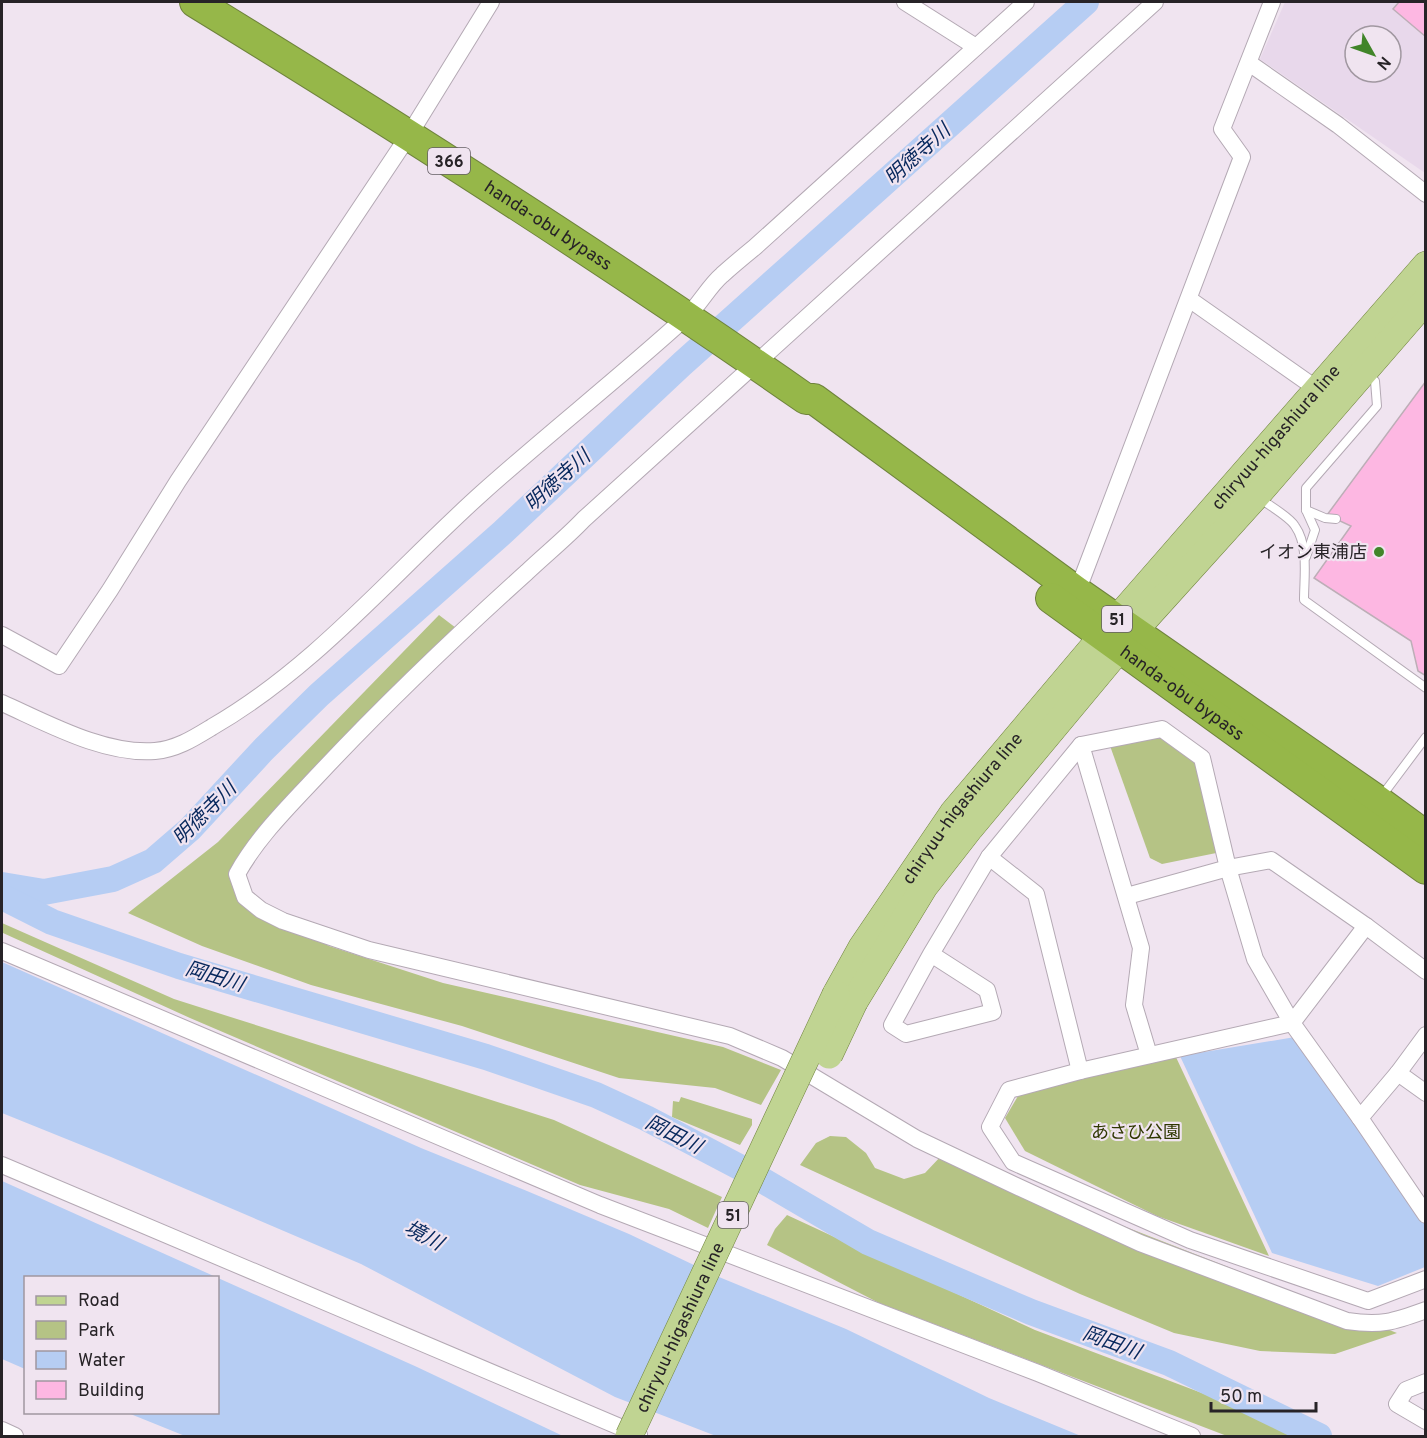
<svg xmlns="http://www.w3.org/2000/svg" width="1427" height="1438" viewBox="0 0 1427 1438" font-family="Overpass,'Noto Sans JP',sans-serif">
<style>
.industrial{fill:#e8d8eb;fill-rule:evenodd}
.green{fill:#b5c385}
.water{fill:#b6cdf3}
.lines{fill:none;stroke-linecap:round;stroke-linejoin:round}
.river{stroke:#b6cdf3;stroke-width:26}
.building{fill:#fdb7e2;stroke:#bdaeb7;stroke-width:1.5}
.lane-casing{stroke:#b4a9b4;stroke-width:10}
.street-casing{stroke:#b4a9b4;stroke-width:18}
.primary-casing{stroke:#6f833d;stroke-width:28}
.highway-casing{stroke:#6f833d;stroke-width:32}
.lane{stroke:#fff;stroke-width:8}
.street{stroke:#fff;stroke-width:16}
.primary{stroke:#c0d492;stroke-width:27}
.highway{stroke:#96b749;stroke-width:30}
.primary-bridge-casing{stroke:#6f833d;stroke-width:28;stroke-linecap:butt}
.primary-bridge{stroke:#c0d492;stroke-width:27}
.poi-dot{fill:#418529;stroke:#f0e4f0;stroke-width:2}
.labels{text-anchor:middle;stroke-width:4.5;stroke-linejoin:round;paint-order:stroke}
.shield{fill:#f0e4f0;stroke:#635d63;stroke-width:1.5}
.shield-label{font-size:16px;font-weight:bold;fill:#272327}
.street-label{font-size:18px;fill:#272327;stroke:#f0e4f0}
.poi-label{font-size:18px;fill:#272327;stroke:#f0e4f0;text-anchor:end}
.park-label{font-size:18px;fill:#2f3700;stroke:#f0e4f0}
.water-label{font-size:20px;font-style:italic;fill:#07285d;stroke:#f0e4f0}
</style>
<rect width="100%" height="100%" fill="#f0e4f0"/>
<!-- industrial -->
<path class="industrial" d="M 1285,2 L 1425,2 L 1425,173 L 1260,59 ZM 1355,36 L 1391,36 L 1391,72 L 1355,72 Z"/>
<!-- green -->
<g class="green">
<polygon points="439,615 456,628 237,874 261,910 329,946 443,983 723,1047 781,1070 761,1105 715,1088 619,1078 462,1026 311,985 202,946 128,913 218,842"/>
<polygon points="1162,729 1202,758 1231,850 1162,864 1150,858 1109,743"/>
<polygon points="2,923 174,999 554,1120 722,1197 708,1228 669,1209 580,1185 190,1018 3,933"/>
<polygon points="1175,1055 1269,1256 1157,1216 1025,1151 1005,1118 1025,1084"/>
<polygon points="681,1097 752,1119 752,1125 740,1145 672,1117 673,1101 679,1102"/>
<polygon points="830,1136 846,1137 866,1153 875,1168 904,1179 925,1173 942,1155 1397,1333 1335,1354 1260,1351 1174,1333 1080,1294 800,1165 816,1143"/>
<polygon points="787,1215 1035,1330 1231,1404 1294,1436 1227,1436 879,1303 767,1245 775,1229"/>
</g>
<!-- water -->
<g class="water">
<polygon points="2,962 421,1148 527,1191 629,1234 719,1277 846,1329 989,1398 1081,1436 716,1436 615,1397 361,1264 111,1157 2,1113"/>
<polygon points="1295,1037 1425,1213 1425,1267 1378,1286 1272,1253 1180,1056"/>
<polygon points="2,1181 216,1277 26,1278 25,1369 2,1359"/>
<polygon points="218,1278 417,1367 563,1436 185,1436 128,1413 218,1412"/>
</g>
<g class="lines">
<!-- river -->
<g class="river">
<polyline points="2,885 44,892 113,879 153,861 190,829 263,750 319,695 503,532 682,364 1086,2"/>
<polyline points="2,897 52,922 179,966 486,1057 596,1095 646,1118 745,1170 868,1242 1031,1312 1169,1363 1319,1436"/>
</g>
</g>
<!-- building -->
<g class="building">
<polygon points="1399,2 1426,2 1426,37 1393,9"/>
<polygon points="1426,381 1426,676 1418,671 1411,641 1314,578 1351,526 1327,515"/>
</g>
<g class="lines">
<defs>
<g id="lane">
<path d="M 1258,497 C 1268,505 1289,516 1295,526 C 1309,546 1304,577 1304,600 L 1426,688"/>
<polyline points="1306,510 1325,518 1336,519"/>
<polyline points="1306,557 1315,530 1306,510 1306,488 1377,406 1375,381 1366,373"/>
<polyline points="1381,797 1426,737"/>
</g>
<g id="street">
<polyline points="905,2 976,47"/>
<path d="M 1155,2 L 584,519 C 566,538 546,554 527,572 C 456,636 386,703 321,772 C 291,804 258,836 237,874 L 245,897 L 261,910 L 283,921 L 369,950 L 730,1036 L 782,1058 L 917,1139 L 1014,1185 L 1140,1243 L 1347,1321 C 1381,1326 1393,1322 1426,1310"/>
<polyline points="1249,63 1338,125 1426,194"/>
<polyline points="1189,299 1317,389"/>
<polyline points="1077,592 1242,157 1222,129 1272,2"/>
<polyline points="2,635 59,666 110,590 178,481 409,135 491,2"/>
<path d="M 2,703 C 47,723 104,755 155,751 C 177,749 194,738 212,727 C 316,667 394,572 482,493 C 549,433 619,378 685,318 C 699,306 708,287 722,275 C 733,265 744,256 755,247 L 1026,2"/>
<polyline points="1081,745 1141,948 1134,1005 1149,1055"/>
<polyline points="989,857 1036,894 1080,1071"/>
<polyline points="1127,896 1228,868 1271,860 1366,926 1426,971"/>
<polyline points="1366,926 1292,1023 1080,1071 1009,1090 990,1127 1013,1162 1190,1240 1368,1301 1426,1279"/>
<polyline points="2,951 600,1205 1038,1373 1192,1436"/>
<polyline points="931,954 987,990 993,1012 906,1034 892,1025 931,954 989,857 1081,745 1162,729 1202,758 1228,868 1255,959 1292,1023 1360,1118 1426,1215"/>
<polyline points="1398,1073 1426,1093"/>
<polyline points="1360,1118 1398,1073 1426,1035"/>
<polyline points="2,1165 639,1435"/>
<polyline points="1426,1382 1406,1390 1397,1404 1426,1421"/>
<polyline points="2,1430 15,1436"/>
</g>
<g id="primary">
<path id="s1" d="M 836,994 L 862,947 L 953,813 L 1117,619 L 1426,265"/>
<polyline points="854,1002 924,887 970,828 1134,631 1256,496 1426,300"/>
</g>
<g id="highway">
<path id="s2" d="M 195,2 C 402,129 607,260 806,399 L 814,399 L 1077,592 L 1378,801 L 1426,836"/>
<path id="s3" d="M 1051,598 L 1426,869"/>
</g>
</defs>
<!-- lane casing -->
<use href="#lane" class="lane-casing"/>
<!-- street casing -->
<use href="#street" class="street-casing"/>
<!-- primary casing -->
<use href="#primary" class="primary-casing"/>
<!-- highway casing -->
<use href="#highway" class="highway-casing"/>
<!-- lane -->
<use href="#lane" class="lane"/>
<!-- street -->
<use href="#street" class="street"/>
<!-- primary -->
<use href="#primary" class="primary"/>
<!-- highway -->
<use href="#highway" class="highway"/>
<defs>
<g id="primary-bridge">
<polyline points="829,1055 854,1002"/>
<path id="s4" d="M 629,1436 L 836,994"/>
</g>
</defs>
<!-- primary-bridge casing -->
<use href="#primary-bridge" class="primary-bridge-casing"/>
<!-- primary-bridge -->
<use href="#primary-bridge" class="primary-bridge"/>
</g>
<!-- markers -->
<circle class="poi-dot" cx="1379" cy="552" r="6"/>
<g class="labels">
<!-- shield labels -->
<g class="shield">
<rect x="428" y="148" width="42" height="26" rx="4.5"/>
<rect x="1102" y="606" width="30" height="26" rx="4.5"/>
<rect x="718" y="1202" width="30" height="26" rx="4.5"/>
</g>
<g class="shield-label">
<text x="449" y="167">366</text>
<text x="1117" y="625">51</text>
<text x="733" y="1221">51</text>
</g>
<!-- street labels -->
<g class="street-label">
<text dy="6" stroke="none"><textPath href="#s2" startOffset="418">handa-obu bypass</textPath></text>
<text dy="6" stroke="none"><textPath href="#s1" startOffset="711">chiryuu-higashiura line</textPath></text>
<text dy="6" stroke="none"><textPath href="#s3" startOffset="162">handa-obu bypass</textPath></text>
<text dy="6" stroke="none"><textPath href="#s1" startOffset="225">chiryuu-higashiura line</textPath></text>
<text dy="6" stroke="none"><textPath href="#s4" startOffset="120">chiryuu-higashiura line</textPath></text>
</g>
<!-- poi labels -->
<g class="poi-label">
<text x="1367" y="558">イオン東浦店</text>
</g>
<!-- park labels -->
<g class="park-label">
<text x="1136" y="1138">あさひ公園</text>
</g>
<!-- water labels -->
<g class="water-label">
<text transform="translate(917 154) rotate(-42)" y="7">明徳寺川</text>
<text transform="translate(557 480) rotate(-42)" y="7">明徳寺川</text>
<text transform="translate(204 813) rotate(-45)" y="7">明徳寺川</text>
<text transform="translate(215 976) rotate(17)" y="7">岡田川</text>
<text transform="translate(674 1134) rotate(27)" y="7">岡田川</text>
<text transform="translate(424 1235) rotate(28)" y="7">境川</text>
<text transform="translate(1112 1342) rotate(20)" y="7">岡田川</text>
</g>
</g>
<!-- border -->
<rect width="1427" height="1438" fill="none" stroke="#272327" stroke-width="6"/>
<!-- legend -->
<rect x="24" y="1276" width="195" height="138" fill="#f0e4f0" stroke="#a097a0" stroke-width="1.5"/>
<rect x="36" y="1296" width="30" height="9" fill="#c0d492" stroke="#a097a0" stroke-width="1.5"/>
<text x="78" y="1306" font-size="18" fill="#272327">Road</text>
<rect x="36" y="1321" width="30" height="18" fill="#b5c385" stroke="#a097a0" stroke-width="1.5"/>
<text x="78" y="1336" font-size="18" fill="#272327">Park</text>
<rect x="36" y="1351" width="30" height="18" fill="#b6cdf3" stroke="#a097a0" stroke-width="1.5"/>
<text x="78" y="1366" font-size="18" fill="#272327">Water</text>
<rect x="36" y="1381" width="30" height="18" fill="#fdb7e2" stroke="#a097a0" stroke-width="1.5"/>
<text x="78" y="1396" font-size="18" fill="#272327">Building</text>
<!-- north arrow -->
<g transform="translate(1373 54) rotate(130)"><circle r="28" fill="#f0e4f0" stroke="#a097a0" stroke-width="1.5"/>
<path d="M0-4.5L10 22L0 15L-10 22Z" fill="#418529"/>
<text y="-9" font-size="16" font-weight="bold" text-anchor="middle" fill="#272327">N</text>
</g>
<!-- scale -->
<path d="M1211 1402v9h105v-9" fill="none" stroke="#272327" stroke-width="3"/>
<text x="1220" y="1402" font-size="18" fill="#272327" stroke="#f0e4f0" stroke-width="4.5" paint-order="stroke">50 m</text>
</svg>
